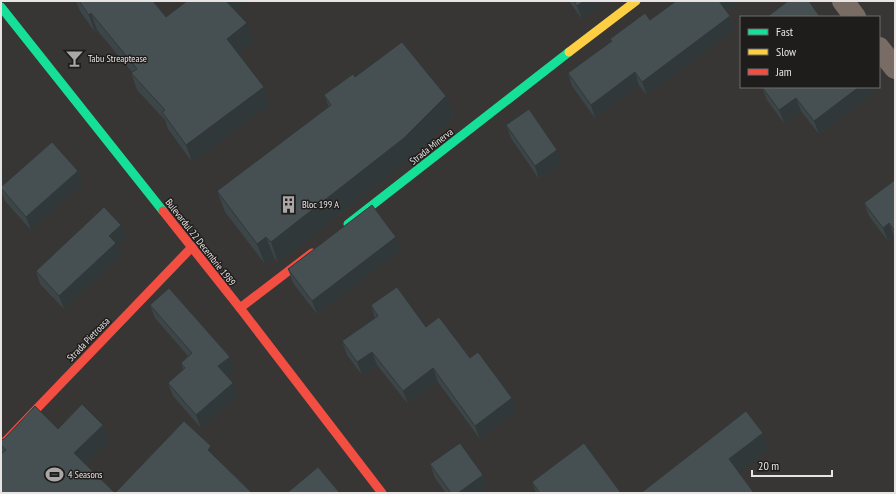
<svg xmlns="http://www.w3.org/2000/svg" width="896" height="494" viewBox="0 0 896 494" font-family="'PT Sans Narrow',sans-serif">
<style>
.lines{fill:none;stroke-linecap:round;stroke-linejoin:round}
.street{stroke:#786c65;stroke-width:22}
.fast{stroke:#16e098;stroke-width:9}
.slow{stroke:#ffcf43;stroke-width:9}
.jam{stroke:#f24e42;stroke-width:9}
.wall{fill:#3c4547}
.shaded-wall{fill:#313839}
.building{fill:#465052;stroke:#313839}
.labels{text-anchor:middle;stroke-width:3;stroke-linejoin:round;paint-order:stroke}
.poi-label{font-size:10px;fill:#e7e4e3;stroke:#1f1d1c;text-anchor:start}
.street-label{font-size:10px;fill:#e7e4e3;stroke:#1f1d1c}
</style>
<rect width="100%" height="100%" fill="#383634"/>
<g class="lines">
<!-- street -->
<g class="street">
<polyline points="843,1 855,17"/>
<polyline points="879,48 895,68"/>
</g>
<!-- fast -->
<g class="fast">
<polyline points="1,7 163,211"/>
<polyline points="348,224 569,52"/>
</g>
<!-- slow -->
<polyline class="slow" points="569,52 636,1"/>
<!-- jam -->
<g class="jam">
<polyline points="163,211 240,308 382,493"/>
<polyline points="240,308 312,253"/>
<polyline points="1,446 192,247"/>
</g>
</g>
<!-- wall -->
<g class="wall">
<polygon points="76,1 153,1 166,17 235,11 253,41 238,53 270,105 192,162 168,129 165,120 137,90 131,73 132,72 97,30 95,32 80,11"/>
<polygon points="569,1 608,1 582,19"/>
<polygon points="676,1 741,1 726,11 730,16 735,29 647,95 639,85 595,118 572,86 568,73 611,42 610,39 650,20"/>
<polygon points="355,77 446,96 454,116 411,158 278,263 274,257 265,264 225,212 217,191 329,107 324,95"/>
<polygon points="762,87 876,91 819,134 801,111 784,123 767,100"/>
<polygon points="506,125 562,163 539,179 511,138"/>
<polygon points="78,171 83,184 31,230 5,201 1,190 1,187"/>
<polygon points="895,180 895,238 894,236 888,241 869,216 864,203"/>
<polygon points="126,238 117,246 121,256 64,309 40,284 36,271"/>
<polygon points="401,250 317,314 293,283 288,269"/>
<polygon points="150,305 230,357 235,370 227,376 233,383 238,396 201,428 173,396 168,383 183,370 181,363 188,356 155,318"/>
<polygon points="371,305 426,327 470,358 517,411 480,439 438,382 408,404 377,365 362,375 347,355 342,341 375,318"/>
<polygon points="103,425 109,441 85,464 115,493 215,457 252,493 1,493 2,453 1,449 1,440 4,439 58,429"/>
<polygon points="430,464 483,475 487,488 481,493 446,493 435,478"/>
<polygon points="532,482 621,493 536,493"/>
</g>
<!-- shaded-wall -->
<g class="shaded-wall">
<polygon points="224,1 247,1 230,16"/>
<polygon points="584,1 608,1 582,19 577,6"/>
<polygon points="719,1 741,1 723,13"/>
<polygon points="91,13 97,30 95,32 89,15"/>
<polygon points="730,16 735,29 647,95 642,82"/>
<polygon points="247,23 253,41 234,56 227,39"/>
<polygon points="635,72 639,85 595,118 591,105"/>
<polygon points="1,73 3,77 1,79"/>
<polygon points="264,87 270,105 192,162 186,145"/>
<polygon points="859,87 874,87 876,91 819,134 814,121"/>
<polygon points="446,96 454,116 411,158 278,263 271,242"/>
<polygon points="796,98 801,111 784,123 779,110"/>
<polygon points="557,150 562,163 539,179 535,166"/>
<polygon points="1,167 5,178 1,182"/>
<polygon points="78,171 83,184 31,230 26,217"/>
<polygon points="889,223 894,236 888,241 883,228"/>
<polygon points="121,225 126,238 117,246 121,256 64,309 59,296 109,236"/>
<polygon points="266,237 274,257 265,264 257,244"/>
<polygon points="396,237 401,250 317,314 312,301"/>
<polygon points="372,352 377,365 362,375 357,362"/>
<polygon points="230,357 235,370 223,380 218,366"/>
<polygon points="433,368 438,382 408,404 403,391"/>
<polygon points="233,383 238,396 201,428 196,415"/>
<polygon points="512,398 517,411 480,439 475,426"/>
<polygon points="103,425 109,441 80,470 74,453"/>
<polygon points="763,433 769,450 735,476 729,459"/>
<polygon points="211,446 217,462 208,450"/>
<polygon points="483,475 487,488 481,493 458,493"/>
</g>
<!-- building -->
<g class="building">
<polygon points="79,1 153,1 166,17 187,1 226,1 247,23 227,39 264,87 186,145 162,112 165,110 131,73 137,69 91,13 89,15"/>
<polygon points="574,1 584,1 577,6"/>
<polygon points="676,1 719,1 730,16 642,82 635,72 591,105 568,73 612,41 610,39 645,13 650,20"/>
<polygon points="788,1 809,1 820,17 767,17"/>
<polygon points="402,42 446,96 404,138 271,242 266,237 257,244 217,191 331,105 324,95 353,74 355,77"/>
<polygon points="762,87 859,87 814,121 796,98 779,110"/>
<polygon points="529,109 557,150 535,166 506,125"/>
<polygon points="52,142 78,171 26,217 1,188 1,187"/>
<polygon points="895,180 895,231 889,223 883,228 864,203"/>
<polygon points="372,205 396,237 312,301 288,269"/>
<polygon points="104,207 121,225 109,236 116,243 59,296 36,271"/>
<polygon points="397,287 426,327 439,317 470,358 478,352 512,398 475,426 433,368 403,391 372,352 357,362 342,341 378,316 371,305"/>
<polygon points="169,288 230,357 218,366 233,383 196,415 168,383 185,368 181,363 192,353 150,305"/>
<polygon points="82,404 103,425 74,453 115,493 184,421 211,446 208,450 252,493 1,493 1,454 6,450 1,445 1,440 4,439 35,406 58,429"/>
<polygon points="746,411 763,433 729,459 754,493 641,493"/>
<polygon points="460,443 483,475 458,493 451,493 430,464"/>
<polygon points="584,443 621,493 540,493 532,482"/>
<polygon points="318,467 339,492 338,493 287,493"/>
</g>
<!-- icons -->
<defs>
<symbol id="bar-bare" viewBox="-9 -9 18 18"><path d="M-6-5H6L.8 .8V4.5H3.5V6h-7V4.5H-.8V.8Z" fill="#aaa7a6" stroke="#1f1d1c" stroke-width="2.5" paint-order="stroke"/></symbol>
<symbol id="building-bare" viewBox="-9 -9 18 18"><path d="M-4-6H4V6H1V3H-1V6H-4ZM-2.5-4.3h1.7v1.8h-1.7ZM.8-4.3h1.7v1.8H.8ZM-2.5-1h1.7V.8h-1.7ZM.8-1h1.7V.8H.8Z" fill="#aaa7a6" stroke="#1f1d1c" stroke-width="2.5" paint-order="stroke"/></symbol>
<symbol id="stadium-bare" viewBox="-9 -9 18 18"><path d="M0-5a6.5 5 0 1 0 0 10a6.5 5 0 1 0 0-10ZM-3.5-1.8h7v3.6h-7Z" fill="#aaa7a6" stroke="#1f1d1c" stroke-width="2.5" paint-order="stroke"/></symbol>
</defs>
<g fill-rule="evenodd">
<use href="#bar-bare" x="62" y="46" width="25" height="25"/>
<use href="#building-bare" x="276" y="192" width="25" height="25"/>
<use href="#stadium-bare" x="42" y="462" width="25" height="25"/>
</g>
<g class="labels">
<!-- poi labels -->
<g class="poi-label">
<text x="88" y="62">Tabu Streaptease</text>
<text x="302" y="208">Bloc 199 A</text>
<text x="68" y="478">4 Seasons</text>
</g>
<!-- street labels -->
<g class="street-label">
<text transform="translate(431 146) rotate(-38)" y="4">Strada Minerva</text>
<text transform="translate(201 242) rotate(52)" y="4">Bulevardul 22 Decembrie 1989</text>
<text transform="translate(88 339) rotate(-46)" y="4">Strada Pietroasa</text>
</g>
</g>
<!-- border -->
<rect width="896" height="494" fill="none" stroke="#e7e4e3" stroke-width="4"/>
<!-- legend -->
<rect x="740" y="16" width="140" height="72" fill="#1f1d1c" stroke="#6f6d6c"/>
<rect x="748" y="29" width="20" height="6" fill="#16e098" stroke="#6f6d6c"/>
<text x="776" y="36" font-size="12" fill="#e7e4e3">Fast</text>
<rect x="748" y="49" width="20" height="6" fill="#ffcf43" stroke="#6f6d6c"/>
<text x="776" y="56" font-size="12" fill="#e7e4e3">Slow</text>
<rect x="748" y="69" width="20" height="6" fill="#f24e42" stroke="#6f6d6c"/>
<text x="776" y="76" font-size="12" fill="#e7e4e3">Jam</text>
<!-- scale -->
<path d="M752 470v6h80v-6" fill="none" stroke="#e7e4e3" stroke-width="2"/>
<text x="758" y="470" font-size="12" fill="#e7e4e3" stroke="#1f1d1c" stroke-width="3" paint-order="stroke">20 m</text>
</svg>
